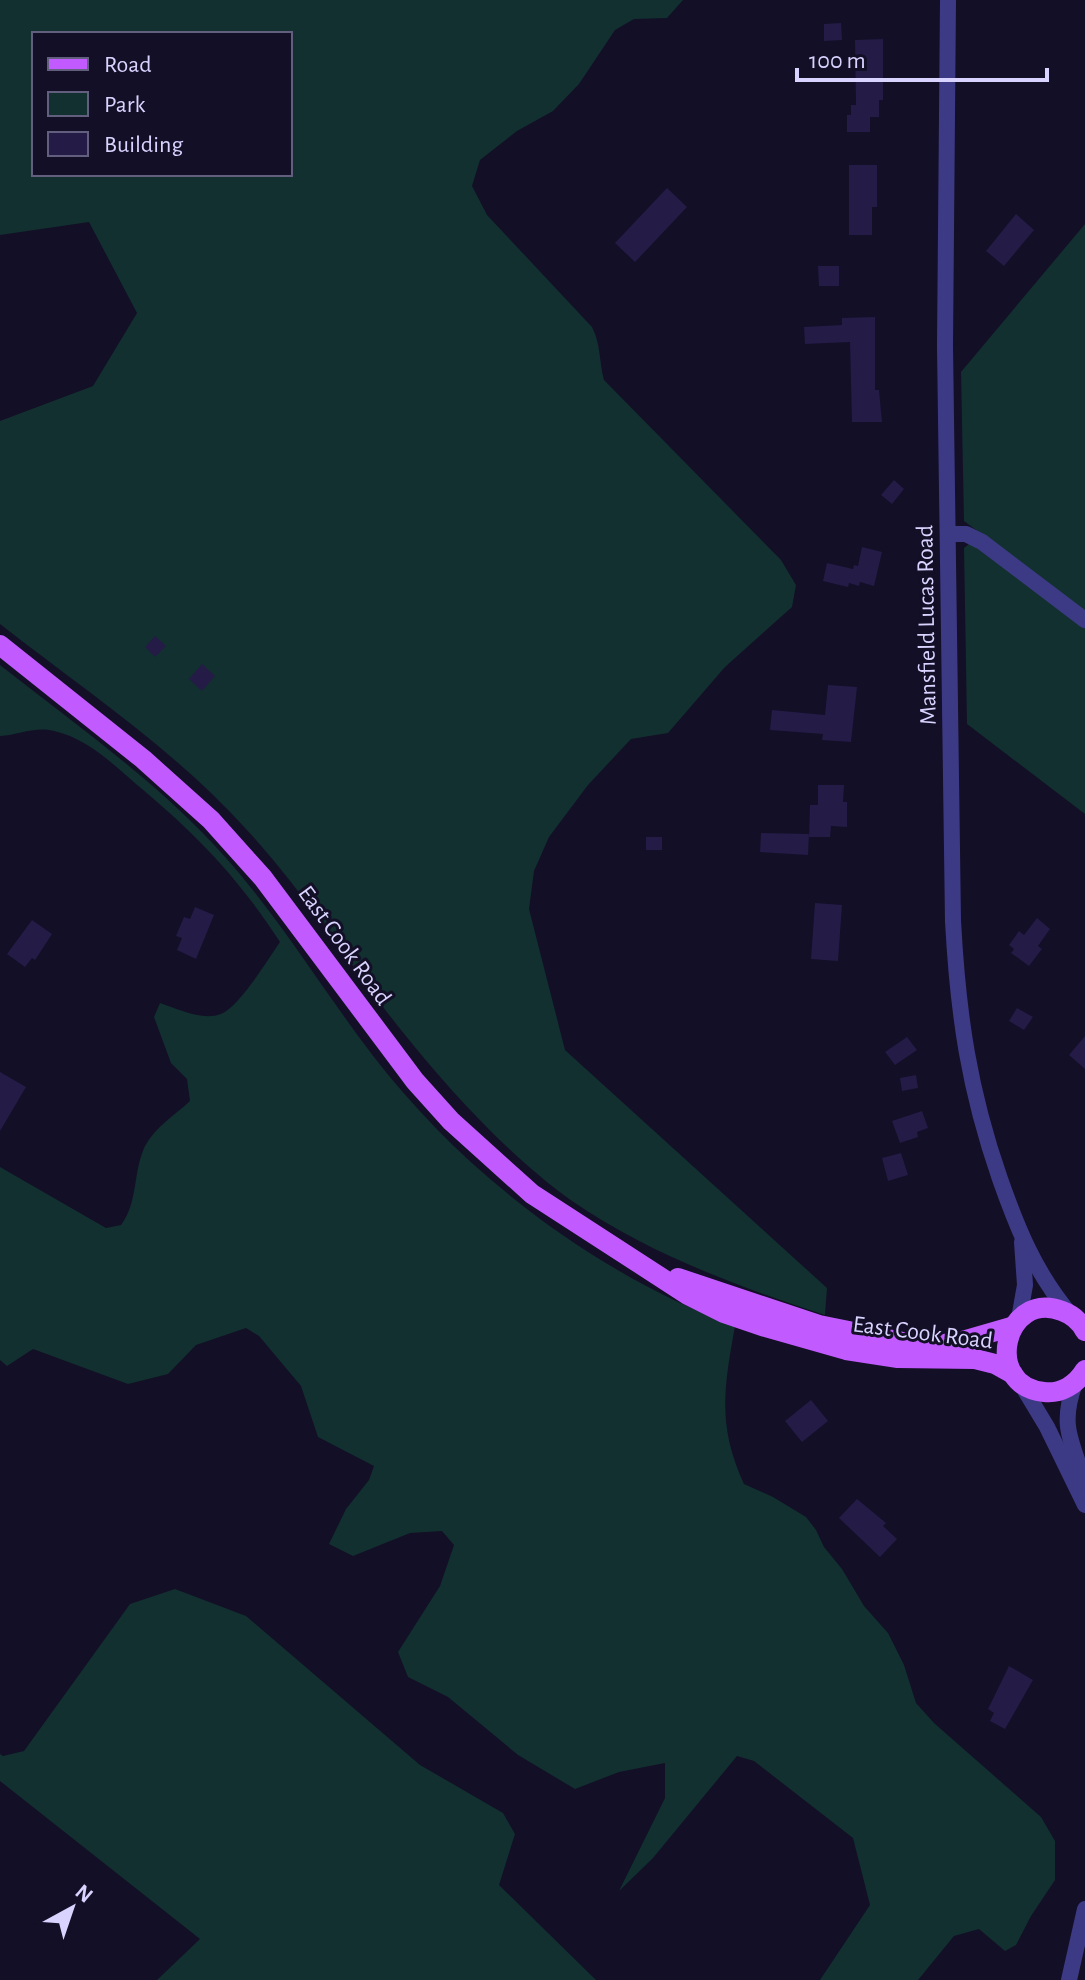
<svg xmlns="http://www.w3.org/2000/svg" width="1085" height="1980" viewBox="0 0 1085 1980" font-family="'Alegreya Sans',sans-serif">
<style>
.green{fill:#12302f;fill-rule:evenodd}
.building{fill:#241b47}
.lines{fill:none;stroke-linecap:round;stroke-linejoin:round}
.minor{stroke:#3d3a85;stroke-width:16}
.major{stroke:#c25bff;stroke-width:20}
.labels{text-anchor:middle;stroke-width:6;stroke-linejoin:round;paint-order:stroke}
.street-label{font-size:24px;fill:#d9d4ff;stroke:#130f26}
</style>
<rect width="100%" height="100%" fill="#130f26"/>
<!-- green -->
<g class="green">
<path d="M 0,0 L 683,0 L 667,18 L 634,19 L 615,30 L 579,84 L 553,111 L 517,131 L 480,160 L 472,186 L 487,215 L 592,327 C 601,344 599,362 604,380 L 781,560 L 796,585 L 792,607 L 725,667 L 668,733 L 631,739 L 588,785 L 549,837 L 534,871 L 529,909 L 565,1050 L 827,1288 L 825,1315 C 737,1286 649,1254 572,1201 C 512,1159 447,1088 401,1030 C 348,964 304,891 246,829 C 175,750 83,689 0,624 L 0,421 L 93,386 L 137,313 L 89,222 L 0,235 ZM 34,34 L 290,34 L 290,174 L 34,174 Z"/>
<polygon points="1085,224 1085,612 964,521 961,372"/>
<polygon points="970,543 1085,627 1085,814 967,724 964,548"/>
<path d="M 0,665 C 77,726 160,783 226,858 C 281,920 324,992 374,1057 C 465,1175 596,1274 735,1326 C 724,1388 717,1425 744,1484 L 773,1497 L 806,1517 L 816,1530 L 824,1547 L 842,1569 L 864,1606 L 888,1633 L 904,1665 L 916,1703 L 934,1723 L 1041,1817 L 1055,1841 L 1055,1880 L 1031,1916 L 1016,1945 L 1005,1951 L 979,1929 L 954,1936 L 918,1980 L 820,1980 L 870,1905 L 853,1838 L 754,1761 L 737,1756 L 653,1858 L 619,1891 L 665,1798 L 665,1763 L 619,1772 L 575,1789 L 518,1755 L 448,1697 L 408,1677 L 398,1652 L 440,1586 L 454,1545 L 442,1531 L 410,1533 L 353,1556 L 329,1544 L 346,1509 L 369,1480 L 374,1466 L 318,1437 L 301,1386 L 259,1336 L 246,1328 L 196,1345 L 168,1374 L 128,1384 L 33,1349 L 7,1366 L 0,1360 L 0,1167 L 106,1228 L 121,1225 C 138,1203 133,1171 145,1146 C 156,1126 174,1116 190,1101 L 187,1079 L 171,1063 L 154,1017 L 160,1003 C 178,1009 202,1021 221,1014 C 240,1006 268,959 280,942 C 237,876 196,834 136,784 C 112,763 86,738 54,731 C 35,726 19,735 0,736 Z"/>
<polygon points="175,1589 246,1616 420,1765 503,1813 515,1834 499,1885 596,1980 157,1980 200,1939 0,1781 0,1754 3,1756 24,1751 130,1604"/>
</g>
<!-- building -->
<g class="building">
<polygon points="841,23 842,40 824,41 824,24"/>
<polygon points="883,39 883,100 879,100 879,117 870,117 870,132 847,132 847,115 851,115 851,105 856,105 855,40"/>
<polygon points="849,165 877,165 877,207 872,207 872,235 849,235"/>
<polygon points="667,188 687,207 635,262 615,243"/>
<polygon points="1016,214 1034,230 1004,266 986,251"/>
<polygon points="818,266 839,266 839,286 819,286"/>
<polygon points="875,317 875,390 879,390 882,422 852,422 850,342 805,344 804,327 842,325 842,318"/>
<polygon points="894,480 904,489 892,504 881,495"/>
<polygon points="862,547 882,552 874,586 860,582 859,586 849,583 848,587 823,581 827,563 853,569 854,565 858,566"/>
<polygon points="155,636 166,646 155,657 145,647"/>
<polygon points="202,664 215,676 202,691 189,679"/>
<polygon points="828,685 857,687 851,742 822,740 823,734 770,730 772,710 825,715"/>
<polygon points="818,785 844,785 843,802 847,802 847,827 831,826 830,837 809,837 810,805 818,805"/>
<polygon points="761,833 809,834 808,855 760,852"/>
<rect x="646" y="837" width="16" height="13"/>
<polygon points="815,903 842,905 838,961 811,959"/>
<polygon points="195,907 214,915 196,959 177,950 182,938 176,936 184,917 190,919"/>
<polygon points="1037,918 1050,929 1038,946 1042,949 1029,966 1011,953 1014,949 1009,945 1019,931 1024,935"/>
<polygon points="32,920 52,934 35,960 32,958 25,967 7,954"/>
<polygon points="1017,1008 1033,1017 1024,1030 1009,1021"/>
<polygon points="1085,1036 1085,1069 1069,1055"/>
<polygon points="907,1037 917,1050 895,1065 885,1052"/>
<polygon points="0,1072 26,1087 0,1131"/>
<polygon points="916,1075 918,1088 902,1091 900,1078"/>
<polygon points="922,1111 928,1128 917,1132 918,1137 900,1143 892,1121"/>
<polygon points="901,1153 908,1175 888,1181 882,1158"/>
<polygon points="811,1400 828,1421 802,1442 785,1421"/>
<polygon points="857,1499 886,1523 883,1526 897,1539 880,1557 839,1518"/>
<polygon points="1009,1666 1033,1680 1005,1729 990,1721 994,1713 988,1709"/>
</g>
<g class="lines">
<!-- minor -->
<g class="minor">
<path d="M 948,0 L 945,346 L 953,921 C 958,1015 969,1090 1000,1179 C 1018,1230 1035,1272 1070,1314"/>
<polyline points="948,534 966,534 982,542 1085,620"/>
<polyline points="1019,1319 1025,1285 1022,1242"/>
<polyline points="1020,1382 1047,1427 1085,1505"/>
<path d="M 1075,1383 C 1059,1427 1072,1441 1085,1483"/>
<polyline points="1069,1980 1085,1909"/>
</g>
<!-- major -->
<g class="major">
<polyline points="0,645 143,759 211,820 263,878 415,1081 451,1121 532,1194 688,1295 724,1313 765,1327 846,1350 898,1358 975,1359 995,1364 1013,1374"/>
<polyline points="678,1278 819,1325 903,1342 937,1345 962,1341 1014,1326"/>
<path d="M 1085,1331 C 1080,1321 1073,1315 1062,1311 C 1004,1289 982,1386 1044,1392 C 1061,1394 1076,1385 1085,1370"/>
</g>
</g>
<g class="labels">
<!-- street labels -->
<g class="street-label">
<text transform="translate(926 625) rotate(-91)" y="8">Mansfield Lucas Road</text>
<text transform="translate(345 945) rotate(54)" y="8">East Cook Road</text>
<text transform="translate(923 1332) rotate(7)" y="8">East Cook Road</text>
</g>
</g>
<!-- legend -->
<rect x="32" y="32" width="260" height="144" fill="#130f26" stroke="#625e7d" stroke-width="2"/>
<rect x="48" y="58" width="40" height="12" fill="#c25bff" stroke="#625e7d" stroke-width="2"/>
<text x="104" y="72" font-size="24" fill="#d9d4ff">Road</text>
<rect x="48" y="92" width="40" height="24" fill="#12302f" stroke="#625e7d" stroke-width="2"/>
<text x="104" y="112" font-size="24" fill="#d9d4ff">Park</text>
<rect x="48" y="132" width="40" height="24" fill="#241b47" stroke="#625e7d" stroke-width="2"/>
<text x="104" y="152" font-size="24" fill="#d9d4ff">Building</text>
<!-- north arrow -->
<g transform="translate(72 1908) rotate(40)" stroke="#130f26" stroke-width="6" paint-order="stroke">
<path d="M0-6L14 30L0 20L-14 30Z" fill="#d9d4ff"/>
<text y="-12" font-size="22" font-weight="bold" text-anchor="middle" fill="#d9d4ff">N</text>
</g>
<!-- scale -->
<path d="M797 68v12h250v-12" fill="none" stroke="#d9d4ff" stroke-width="4"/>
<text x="809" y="68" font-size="24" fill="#d9d4ff" stroke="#130f26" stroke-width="6" paint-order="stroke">100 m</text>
</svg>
